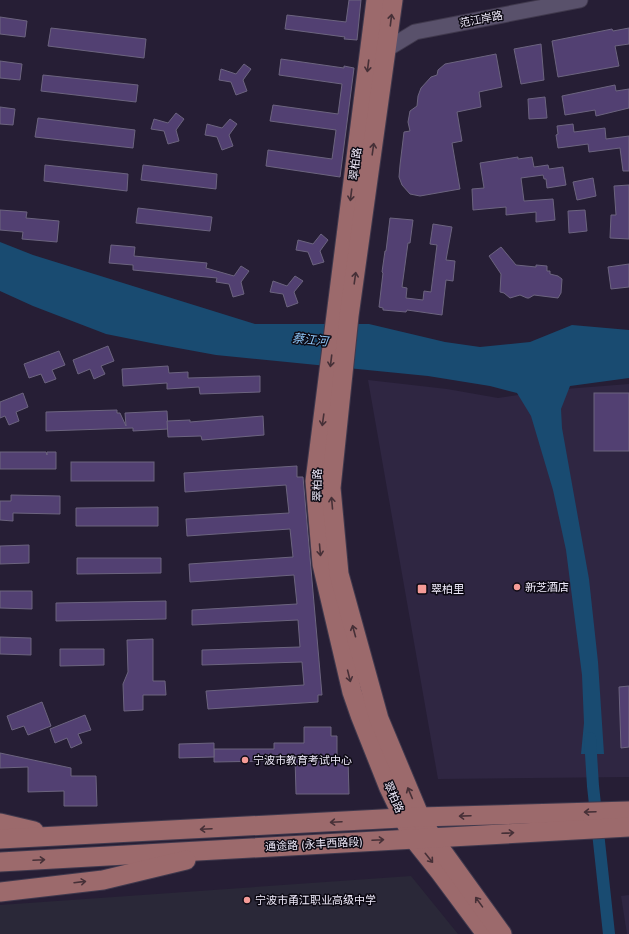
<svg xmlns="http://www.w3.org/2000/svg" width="629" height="934" viewBox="0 0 629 934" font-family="'Nunito Sans','Noto Sans SC',sans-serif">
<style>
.built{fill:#2f2642}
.education{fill:#2a2838}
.water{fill:#194b71}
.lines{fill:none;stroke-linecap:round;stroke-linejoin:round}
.canal{stroke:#194b71;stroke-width:12}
.building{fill:#524072;stroke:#6c647f}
.minor-casing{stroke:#40394d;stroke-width:17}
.major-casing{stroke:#40394d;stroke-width:21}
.minor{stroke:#59516b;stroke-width:15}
.major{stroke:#9c6a6c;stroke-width:19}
.oneway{stroke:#463037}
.poi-dot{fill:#f59b97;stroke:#0d0a14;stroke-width:1.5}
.labels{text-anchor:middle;stroke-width:3;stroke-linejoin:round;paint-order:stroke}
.street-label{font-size:11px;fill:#efeafa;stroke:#0d0a14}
.poi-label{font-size:11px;fill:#efeafa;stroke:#0d0a14;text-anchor:start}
.water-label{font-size:12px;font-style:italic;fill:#90c8f9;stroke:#0d0a14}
</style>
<rect width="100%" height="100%" fill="#261e35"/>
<!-- built -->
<g class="built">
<polygon points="368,380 447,389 498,398 552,390 629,384 629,777 438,779"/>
<polygon points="629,895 629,934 627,934 621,896"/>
</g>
<!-- education -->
<polygon class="education" points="411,876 458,934 0,934 0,905"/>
<!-- water -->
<polygon class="water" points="0,242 33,255 255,324 369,324 445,342 480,347 530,342 572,325 629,330 629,378 570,386 561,409 562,428 589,579 598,662 604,754 581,754 584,723 582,675 566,550 553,490 531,416 517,393 490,386 428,376 216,355 156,344 106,334 33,306 0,291"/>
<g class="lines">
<!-- canal -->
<polyline class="canal" points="590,738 593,786 609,934"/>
</g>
<!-- building -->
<g class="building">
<polygon points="349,0 361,0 357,40 344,39 345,37 285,29 287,15 346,22"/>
<polygon points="0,17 27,21 25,37 0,34"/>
<polygon points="51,28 146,39 144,58 48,46"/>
<polygon points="629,28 629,44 615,46 619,66 558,77 552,41 612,29 613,31"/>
<polygon points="541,44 544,80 521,84 514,49"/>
<polygon points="496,54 502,87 479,92 481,107 457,112 462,141 452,143 460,189 420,196 410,194 402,185 399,177 400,165 404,132 410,131 408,122 410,111 417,106 418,96 421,88 431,77 437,75 438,70 445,64"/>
<polygon points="281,59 344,68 344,66 354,68 340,177 266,166 268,150 332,159 336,130 270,121 273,105 338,114 342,84 279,75"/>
<polygon points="0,61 22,64 20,80 0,78"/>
<polygon points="244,64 251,69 243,80 247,91 236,95 231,82 219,80 221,69 236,74"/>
<polygon points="43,75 138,85 136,102 41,91"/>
<polygon points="615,85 616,91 629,89 629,108 596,116 595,110 565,115 562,96"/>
<polygon points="545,97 547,118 529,119 528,99"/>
<polygon points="0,107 15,109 13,125 0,124"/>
<polygon points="176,113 184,119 176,130 179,141 168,144 164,131 151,129 154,119 168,123"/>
<polygon points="38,118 135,130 133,148 35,137"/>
<polygon points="230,119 237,124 229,135 233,146 222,150 217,137 205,135 207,124 222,128"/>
<polygon points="573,124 574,132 605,128 606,139 629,136 629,171 623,171 620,148 589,152 588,144 558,148 556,135 558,134 557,126"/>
<polygon points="518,157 518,159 532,157 534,167 548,165 549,169 563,167 566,185 547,188 546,179 544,179 543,175 521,178 524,201 553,199 555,220 536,222 536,212 506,215 506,207 473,210 472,189 484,188 480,163"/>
<polygon points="45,165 128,174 127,191 44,181"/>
<polygon points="143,165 217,174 216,189 141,180"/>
<polygon points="593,178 596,196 577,200 573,182"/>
<polygon points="629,185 629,239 610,238 611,215 616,215 614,186"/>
<polygon points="138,208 212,217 210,231 136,223"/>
<polygon points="0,210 27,212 26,218 59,221 57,242 22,239 23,232 0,230"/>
<polygon points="585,210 587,231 569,233 568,211"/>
<polygon points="390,218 413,220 410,243 408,243 402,287 407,288 406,298 423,300 424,291 431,292 437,245 430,244 433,224 452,227 446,260 455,261 453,281 446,280 442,315 407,310 406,312 383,310 383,308 379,307 383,273 382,272 385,251 386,251"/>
<polygon points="321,234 328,240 320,251 324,262 313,265 308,252 296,250 298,240 313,244"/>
<polygon points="111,245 135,247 134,256 207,263 206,268 234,276 241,266 249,271 241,282 244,294 233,297 229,284 216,282 217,278 133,270 133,265 109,263"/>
<polygon points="501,247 516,265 536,267 536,265 547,266 547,271 550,271 550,274 558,276 562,279 561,293 558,298 534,295 529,298 527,298 520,295 510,298 504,293 500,292 501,274 489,256"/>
<polygon points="629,264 629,287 611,289 608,267"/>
<polygon points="295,276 303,281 294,292 298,303 287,307 283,294 270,292 273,281 287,286"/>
<polygon points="108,346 114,361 101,366 105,374 94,379 90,369 78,374 73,360"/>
<polygon points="59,351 65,365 52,370 56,379 45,383 41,374 29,378 24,364"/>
<polygon points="168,366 169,373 188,372 188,378 260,376 260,392 200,394 199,387 167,389 167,383 123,386 122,369"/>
<polygon points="23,393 28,407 16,412 19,421 9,425 5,416 0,418 0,402"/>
<rect x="594" y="393" width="35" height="58"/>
<polygon points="117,410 117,413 120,413 126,426 125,413 167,411 168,429 133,431 133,428 46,431 46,412"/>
<polygon points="263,416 264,435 202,440 201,436 168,437 167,421 190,420 190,422"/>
<polygon points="0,452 46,452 47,455 47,452 56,452 56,469 0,469"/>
<rect x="71" y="462" width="83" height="19"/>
<polygon points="297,466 297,477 303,477 322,695 318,695 318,702 208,709 206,691 304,685 302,662 202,665 202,650 300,647 298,620 192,625 192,610 297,604 294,575 190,582 189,564 293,557 290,529 187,536 186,519 289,513 286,485 185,492 184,473"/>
<polygon points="11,495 60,496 60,514 13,513 13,521 0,520 0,501 11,501"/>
<polygon points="158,507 158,526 76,526 76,508"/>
<polygon points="29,545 29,563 0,564 0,546"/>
<polygon points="77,558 161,558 161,573 77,574"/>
<polygon points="0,591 32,591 32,609 0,608"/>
<polygon points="166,601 166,619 56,621 56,603"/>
<polygon points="0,637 31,638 31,655 0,654"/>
<polygon points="153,639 153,681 165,681 166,695 143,695 143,710 124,711 123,684 128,672 127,640"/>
<polygon points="60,649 104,649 104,665 60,666"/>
<polygon points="629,686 629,747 621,748 619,687"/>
<polygon points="42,702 51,726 28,735 24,726 12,730 7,716"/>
<polygon points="85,715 91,730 78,734 82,743 71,748 67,738 55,743 50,729"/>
<polygon points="304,727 331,727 331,736 337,736 337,759 348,759 349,794 296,794 295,756 275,756 275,761 214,762 214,749 274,749 274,743 304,743"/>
<polygon points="214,743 214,757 179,758 179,744"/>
<polygon points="0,753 71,768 71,776 96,776 97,806 64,806 64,791 28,792 28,767 0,768"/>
</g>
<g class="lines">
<defs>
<polyline id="minor" points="387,49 415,32 580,0"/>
<g id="major">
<polyline points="376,0 315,481 322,564 352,692 360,715 389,788 413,838 440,872 486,934"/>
<polyline points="393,0 349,316 331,488 339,574 379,719 420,817 432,837 502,934"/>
<polyline points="0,823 34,831"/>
<polyline points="0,839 420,817 629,811"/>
<polyline points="0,862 629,827"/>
<polyline points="0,892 103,880 186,860"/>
</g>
</defs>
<!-- minor casing -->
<use href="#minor" class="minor-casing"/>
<!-- major casing -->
<use href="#major" class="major-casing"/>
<!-- minor -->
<use href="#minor" class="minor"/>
<!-- major -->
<use href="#major" class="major"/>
</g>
<!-- one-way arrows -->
<defs><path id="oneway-shaft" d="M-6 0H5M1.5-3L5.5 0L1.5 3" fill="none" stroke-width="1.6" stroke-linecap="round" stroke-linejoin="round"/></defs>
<g class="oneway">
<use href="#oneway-shaft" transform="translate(391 20) rotate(-83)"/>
<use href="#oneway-shaft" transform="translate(368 66) rotate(97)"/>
<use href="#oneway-shaft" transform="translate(373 149) rotate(-82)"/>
<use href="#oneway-shaft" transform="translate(351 195) rotate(97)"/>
<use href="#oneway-shaft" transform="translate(355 278) rotate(-82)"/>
<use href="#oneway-shaft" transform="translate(331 361) rotate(97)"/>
<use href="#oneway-shaft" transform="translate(323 420) rotate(98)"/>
<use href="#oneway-shaft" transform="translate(332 503) rotate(-95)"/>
<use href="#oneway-shaft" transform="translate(320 550) rotate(85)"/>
<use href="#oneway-shaft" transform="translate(354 631) rotate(-105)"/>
<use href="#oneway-shaft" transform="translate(349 676) rotate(76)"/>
<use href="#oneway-shaft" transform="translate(410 793) rotate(-113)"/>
<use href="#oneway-shaft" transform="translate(590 812) rotate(178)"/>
<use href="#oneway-shaft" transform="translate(465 816) rotate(178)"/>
<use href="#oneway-shaft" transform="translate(336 822) rotate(177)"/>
<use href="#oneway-shaft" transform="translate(206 829) rotate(177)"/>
<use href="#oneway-shaft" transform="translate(508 833) rotate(-3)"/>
<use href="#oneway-shaft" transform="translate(378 840) rotate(-3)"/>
<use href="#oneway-shaft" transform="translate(429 858) rotate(51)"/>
<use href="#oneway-shaft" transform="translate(39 860) rotate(-3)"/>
<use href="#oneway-shaft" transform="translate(80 882) rotate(-7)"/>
<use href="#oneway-shaft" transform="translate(479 902) rotate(-126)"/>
</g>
<!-- markers -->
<g class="poi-dot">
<circle cx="517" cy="587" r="4"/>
<rect x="417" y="584" width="10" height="10" rx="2"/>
<circle cx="245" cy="760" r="4"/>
<circle cx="247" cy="900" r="4"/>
</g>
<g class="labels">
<!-- street labels -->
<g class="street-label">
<text transform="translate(481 19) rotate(-11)" y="4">范江岸路</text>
<text transform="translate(355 164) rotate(-83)" y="4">翠柏路</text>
<text transform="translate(317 485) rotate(-89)" y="4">翠柏路</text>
<text transform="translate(394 797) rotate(66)" y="4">翠柏路</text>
<text transform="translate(314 844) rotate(-3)" y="4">通途路 (永丰西路段)</text>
</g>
<!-- poi labels -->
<g class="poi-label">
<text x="525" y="591">新芝酒店</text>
<text x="431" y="593">翠柏里</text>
<text x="253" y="764">宁波市教育考试中心</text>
<text x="255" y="904">宁波市甬江职业高级中学</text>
</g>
<!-- water labels -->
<g class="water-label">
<text transform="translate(310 340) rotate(6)" y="4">蔡江河</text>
</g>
</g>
</svg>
